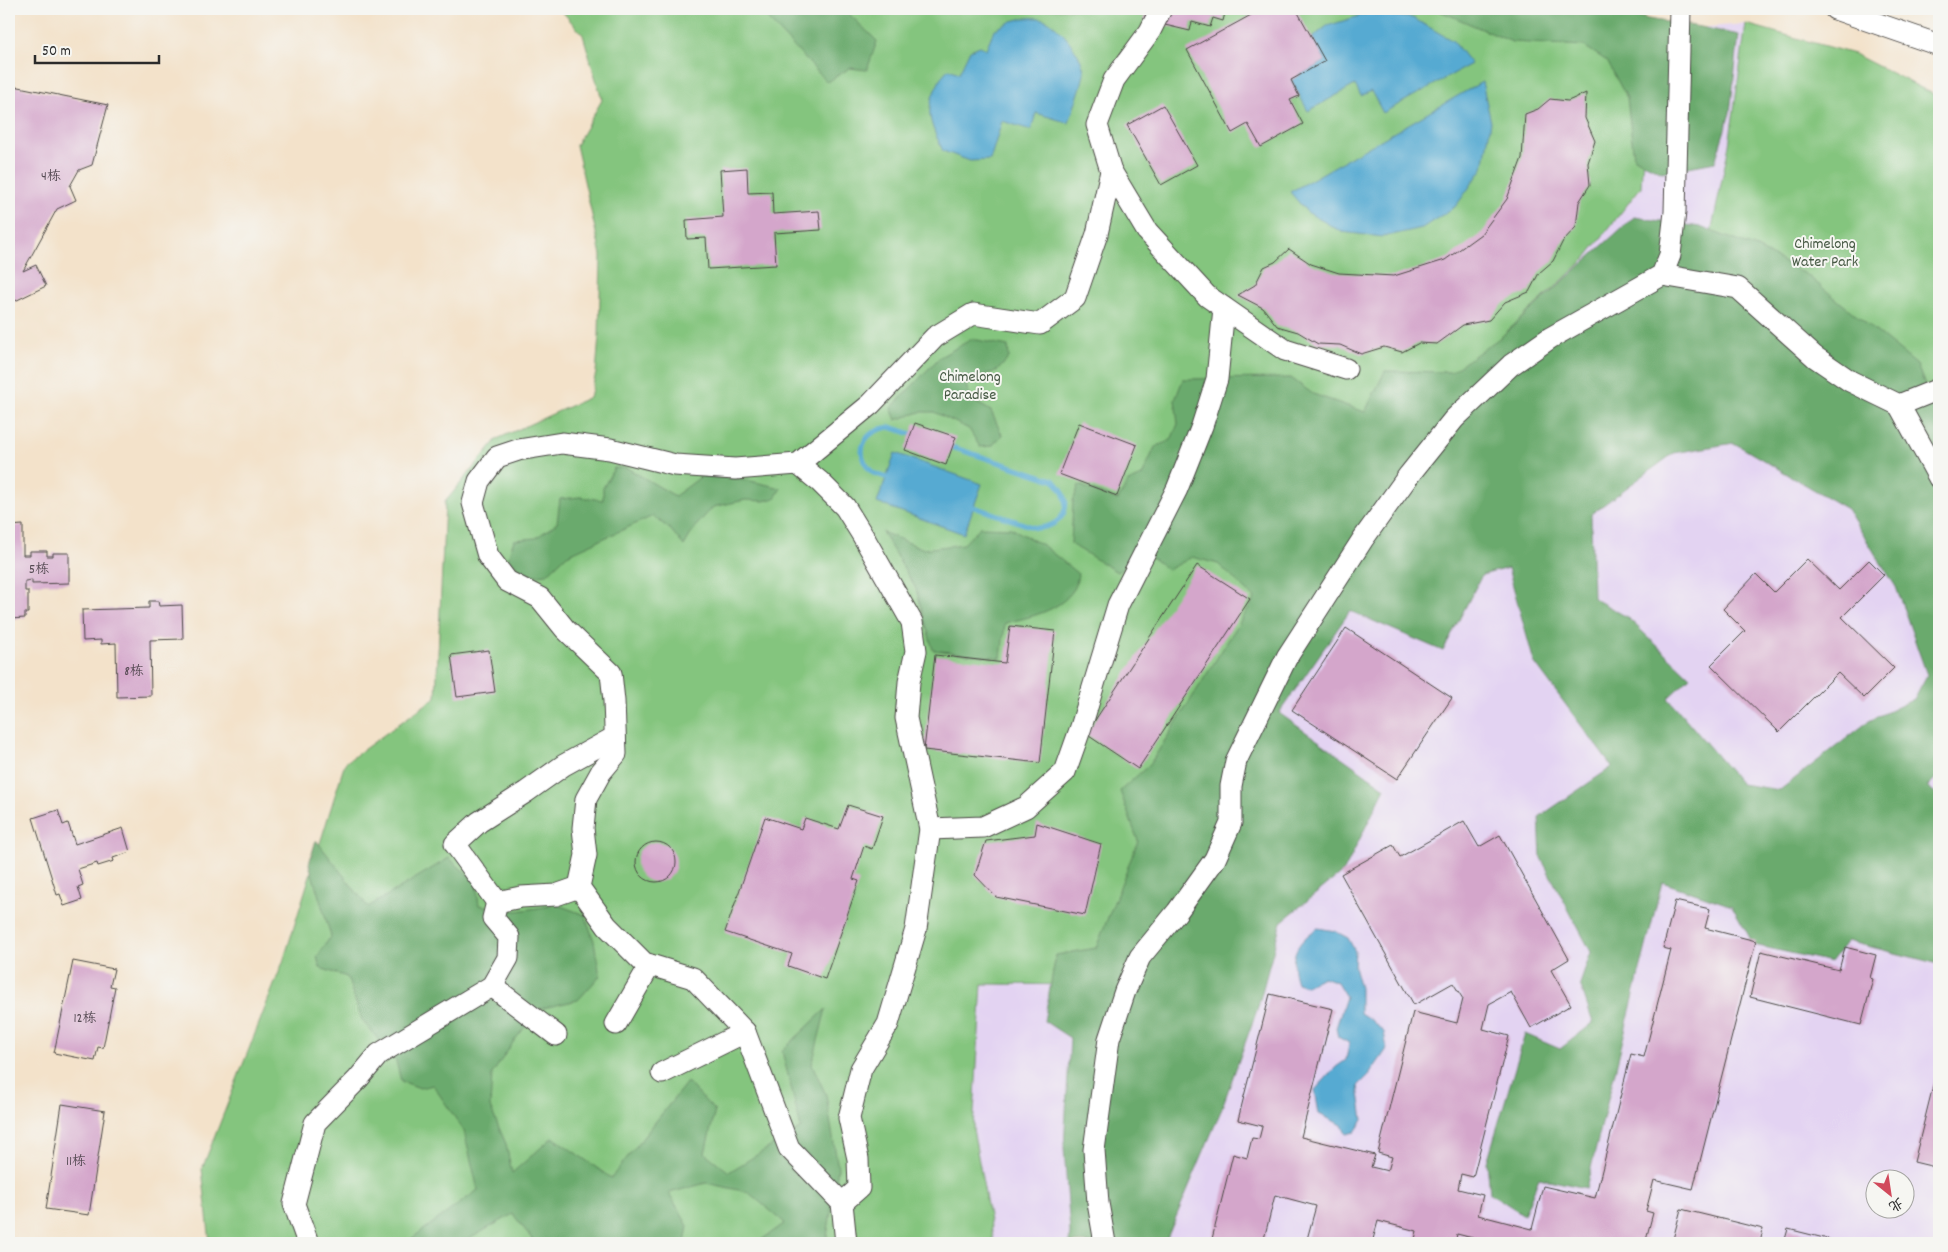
<svg xmlns="http://www.w3.org/2000/svg" width="1948" height="1252" viewBox="0 0 1948 1252" font-family="Dekko,'LXGW WenKai TC',sans-serif">
<style>
.built{fill:#e3d3f2;fill-rule:evenodd}
.green{fill:#84c57e;stroke:#587854}
.forest{fill:#6baa6d;stroke:#4b6a4c;fill-rule:evenodd}
.water{fill:#56aad2;stroke:#406a7e}
.lines{fill:none;stroke-linecap:round;stroke-linejoin:round}
.stream{stroke:#56aad2;stroke-width:5}
.building{fill:#d4a6cb}
.minor-casing{stroke:#494643;stroke-width:23}
.minor{stroke:#fff;stroke-width:21}
.labels{text-anchor:middle;stroke-width:4;stroke-linejoin:round;paint-order:stroke}
.number-label{font-size:14px;fill:#554a53}
.park-label{font-size:16px;fill:#465944;stroke:#f6f6f2}
</style>
<rect width="100%" height="100%" fill="#f6f6f2"/>
<filter id="ink" filterUnits="userSpaceOnUse"><feTurbulence type="fractalNoise" baseFrequency=".02" numOctaves="2"/><feDisplacementMap in="SourceGraphic" scale="10" xChannelSelector="R" yChannelSelector="G"/><feConvolveMatrix kernelMatrix="1 2 1 2 8 2 1 2 1" color-interpolation-filters="sRGB"/></filter>
<filter id="wash" filterUnits="userSpaceOnUse"><feTurbulence type="fractalNoise" baseFrequency=".0096" numOctaves="4" result="noise"/><feDisplacementMap in="SourceGraphic" scale="20" xChannelSelector="R" yChannelSelector="G"/><feGaussianBlur stdDeviation="1.12" result="paint"/><feColorMatrix in="noise" values="0 0 0 0 0 0 0 0 0 0 0 0 0 0 0 0 0 1.4 0 .05"/><feComposite in="paint" operator="in"/></filter>
<g filter="url(#wash)">
<rect width="100%" height="100%" fill="#f3e2ca"/>
<!-- built -->
<path class="built" d="M 1746,24 L 1729,145 L 1706,258 L 1939,538 L 1939,1243 L 994,1243 L 973,1129 L 982,984 L 1093,985 L 1501,337 L 1584,260 L 1641,188 L 1591,36 ZM 1876,1180 L 1906,1180 L 1906,1210 L 1876,1210 Z"/>
<!-- green -->
<g class="green">
<polygon points="560,9 1472,9 1591,36 1646,108 1641,187 1584,260 1501,337 1093,985 982,984 973,1129 994,1243 210,1243 202,1169 283,962 345,763 436,697 445,502 497,439 590,397 596,373 599,336 601,255 576,145 602,100 583,35"/>
<polygon points="1746,24 1854,54 1939,97 1939,538 1706,258 1729,145"/>
</g>
<!-- forest -->
<g class="forest">
<polygon points="758,9 845,9 849,14 877,41 867,70 850,68 827,82"/>
<polygon points="1435,9 1614,9 1648,19 1701,27 1739,35 1730,113 1715,162 1662,172 1634,158 1627,98 1607,61 1584,46 1512,42"/>
<path d="M 1634,217 L 1700,227 L 1757,248 L 1807,275 L 1917,365 L 1939,421 L 1939,775 L 1927,787 L 1939,797 L 1939,964 L 1847,941 L 1831,962 L 1754,945 L 1732,906 L 1662,882 L 1586,1188 L 1539,1178 L 1524,1215 L 1490,1193 L 1487,1162 L 1525,1034 L 1560,1049 L 1593,1023 L 1580,984 L 1591,952 L 1541,858 L 1539,817 L 1612,767 L 1534,662 L 1508,568 L 1482,575 L 1443,651 L 1350,611 L 1279,713 L 1385,788 L 1344,871 L 1281,922 L 1258,1007 L 1220,1113 L 1165,1243 L 1069,1243 L 1070,1232 L 1064,1148 L 1070,1038 L 1044,1021 L 1056,955 L 1096,948 L 1138,841 L 1120,791 L 1150,764 L 1255,598 L 1218,564 L 1192,557 L 1168,570 L 1146,553 L 1117,572 L 1071,544 L 1073,501 L 1079,485 L 1118,500 L 1128,482 L 1142,476 L 1155,447 L 1171,440 L 1178,424 L 1175,400 L 1183,379 L 1291,378 L 1313,394 L 1365,412 L 1385,371 L 1451,372 L 1501,337 ZM 1734,443 L 1847,509 L 1896,587 L 1927,675 L 1914,699 L 1869,721 L 1780,790 L 1741,784 L 1668,698 L 1690,677 L 1627,617 L 1593,598 L 1591,514 L 1674,453 Z"/>
<polygon points="972,339 1008,346 1009,358 997,371 974,378 966,386 972,400 991,411 1002,435 992,446 980,447 969,429 934,412 920,412 896,420 891,408 940,357"/>
<polygon points="614,468 627,468 675,496 702,476 742,479 781,488 775,498 764,501 745,500 713,507 695,527 684,546 671,530 653,516 567,555 547,574 528,576 508,558 514,540 536,538 557,523 560,499 580,497 603,500 603,488"/>
<path d="M 980,527 L 1011,528 L 1044,546 L 1078,574 C 1077,578 1077,585 1074,589 C 1059,612 1029,617 1005,623 L 1001,658 L 933,650 L 916,589 L 882,532 L 924,549 L 964,544 Z"/>
<polygon points="316,840 368,907 449,858 476,882 479,905 517,911 558,905 585,915 594,941 600,976 578,1000 539,1009 514,1041 492,1074 490,1107 506,1144 512,1173 553,1137 611,1178 687,1082 715,1111 705,1153 729,1172 801,1128 782,1051 826,1009 812,1064 826,1095 838,1168 826,1243 757,1243 785,1223 748,1192 706,1183 669,1193 688,1226 685,1243 535,1243 513,1214 462,1243 410,1243 411,1239 478,1190 464,1131 433,1085 420,1088 401,1081 396,1061 362,1020 347,977 320,968 317,957 331,936 309,864"/>
</g>
<!-- water -->
<g class="water">
<polygon points="1369,13 1413,18 1453,41 1471,64 1383,113 1371,91 1361,96 1355,85 1308,111 1291,80 1325,61 1312,38 1327,26"/>
<path d="M 1024,18 C 1030,18 1038,17 1043,19 C 1059,24 1081,54 1084,70 C 1085,79 1072,112 1069,123 L 1036,113 L 1031,130 L 1002,121 L 990,160 L 970,161 L 943,151 C 931,124 923,112 938,84 C 941,78 943,73 949,69 L 959,73 L 970,50 L 980,46 L 986,49 L 994,30 L 1012,21 Z"/>
<polygon points="1482,82 1491,122 1483,168 1456,206 1422,228 1383,237 1342,232 1307,212 1290,192"/>
<polygon points="895,453 982,484 964,534 877,503"/>
<path d="M 1318,928 L 1335,931 L 1348,938 L 1355,951 L 1354,966 L 1360,988 L 1360,1013 L 1371,1020 L 1384,1032 L 1387,1049 L 1369,1075 L 1358,1086 L 1363,1120 L 1355,1132 L 1346,1134 L 1342,1125 L 1319,1114 L 1315,1090 L 1336,1067 L 1346,1060 L 1349,1043 L 1338,1037 L 1336,1028 L 1346,997 L 1337,982 L 1323,977 L 1306,986 L 1297,983 C 1288,957 1296,942 1318,928 Z"/>
</g>
<g class="lines">
<!-- stream -->
<path class="stream" d="M 890,427 L 1053,480 C 1076,499 1066,528 1036,528 L 873,473 C 853,453 862,431 890,427 Z"/>
</g>
<g id="blocks">
<!-- building -->
<g class="building">
<polygon points="1143,9 1226,9 1223,21 1213,18 1210,27 1192,22 1190,31 1144,20 1147,10"/>
<polygon points="1262,9 1296,9 1325,61 1291,80 1299,96 1290,100 1303,124 1261,147 1248,124 1232,133 1187,50"/>
<polygon points="9,85 108,105 92,165 79,170 70,186 76,200 57,209 23,271 36,265 46,286 9,304"/>
<polygon points="1586,93 1585,118 1595,141 1588,163 1590,185 1579,202 1576,227 1563,241 1553,261 1539,273 1529,292 1505,302 1489,320 1463,325 1437,344 1419,343 1402,352 1384,347 1361,354 1340,345 1318,344 1298,332 1277,326 1263,308 1238,295 1255,285 1264,267 1275,262 1289,249 1311,264 1339,273 1394,276 1445,260 1481,234 1507,199 1522,158 1525,114 1538,109 1550,99 1568,101"/>
<polygon points="1163,105 1197,165 1161,185 1127,125"/>
<polygon points="747,168 748,193 772,192 773,214 819,211 821,230 774,233 776,265 708,269 706,238 687,239 686,220 723,217 720,170"/>
<polygon points="915,423 956,437 946,465 905,450"/>
<polygon points="1079,423 1137,445 1117,496 1059,474"/>
<polygon points="23,525 23,555 30,555 30,551 47,551 47,556 53,556 53,553 69,553 69,583 32,584 32,580 25,581 25,591 28,591 28,613 25,613 25,618 9,619 9,526"/>
<polygon points="1807,559 1839,590 1869,560 1884,575 1842,617 1894,668 1864,698 1838,673 1779,732 1711,665 1745,631 1723,609 1756,574 1774,592"/>
<polygon points="1197,565 1250,599 1138,769 1086,734"/>
<polygon points="149,601 158,601 159,606 182,605 183,639 150,640 151,696 117,697 116,643 101,644 101,640 83,641 82,610 149,608"/>
<polygon points="1010,626 1055,631 1040,763 924,750 935,655 1005,663"/>
<polygon points="1346,628 1452,698 1397,779 1292,710"/>
<polygon points="489,650 495,692 457,697 451,655"/>
<polygon points="848,805 883,816 872,849 864,846 853,879 859,881 825,979 788,966 792,954 725,932 765,817 801,829 805,818 839,829"/>
<polygon points="58,810 63,825 68,823 75,844 123,828 130,852 113,858 114,861 98,866 97,863 78,869 83,885 78,887 82,900 64,906 60,894 57,895 33,818"/>
<polygon points="1464,821 1479,847 1500,835 1569,959 1551,970 1571,1005 1531,1028 1511,992 1489,1004 1483,1029 1509,1036 1473,1177 1461,1174 1458,1189 1483,1195 1478,1215 1532,1229 1543,1186 1595,1198 1631,1054 1644,1057 1671,950 1663,948 1675,901 1710,909 1705,928 1756,941 1693,1189 1654,1180 1646,1211 1653,1213 1645,1243 1493,1243 1457,1234 1455,1243 1414,1243 1417,1231 1378,1221 1372,1243 1306,1243 1316,1206 1275,1195 1263,1243 1211,1243 1233,1154 1247,1158 1252,1138 1259,1139 1262,1127 1262,1126 1238,1120 1270,994 1333,1009 1301,1137 1375,1155 1371,1167 1388,1171 1392,1157 1378,1153 1413,1012 1457,1023 1463,999 1453,983 1414,1005 1341,874 1393,845 1400,857"/>
<polygon points="1037,823 1101,844 1085,915 996,897 975,875 986,841 1035,835"/>
<circle cx="656" cy="862" r="20"/>
<polygon points="1845,947 1876,955 1870,978 1873,979 1861,1025 1750,997 1761,951 1839,970"/>
<polygon points="73,961 114,969 110,986 115,987 103,1048 98,1047 95,1061 54,1053"/>
<polygon points="1935,1078 1939,1079 1939,1168 1914,1162"/>
<polygon points="62,1104 105,1111 89,1215 46,1209"/>
<polygon points="1681,1209 1763,1229 1760,1243 1672,1243"/>
<polygon points="1788,1229 1844,1243 1784,1243"/>
</g>
</g>
</g>
<g filter="url(#ink)">
<use href="#blocks" fill-opacity="0" stroke="#494643" stroke-width="1"/>
<g class="lines">
<defs>
<g id="minor">
<polyline points="1161,9 1150,31 1114,80 1097,125 1111,171 1147,231 1207,296 1285,350 1346,369"/>
<polyline points="1835,9 1939,45"/>
<polyline points="1662,275 1738,288 1815,357 1850,381 1899,405 1939,389"/>
<polyline points="1899,405 1939,478"/>
<polyline points="798,464 820,482 845,507 863,536 912,622 916,651 909,682 906,718 930,829 916,929 888,1024 861,1069 849,1118 858,1159 859,1188 842,1203"/>
<polyline points="930,829 983,827 1026,807 1065,772 1081,727 1118,605 1177,489 1202,426 1217,379 1224,308"/>
<polyline points="497,902 455,844 479,822 526,792 564,765 615,737"/>
<polyline points="492,986 556,1035"/>
<polyline points="616,1024 650,965"/>
<polyline points="662,1073 745,1032"/>
<polyline points="308,1243 294,1204 315,1123 358,1079 379,1054 492,986 508,958 509,937 493,918 497,902 521,897 556,895 579,887"/>
<polyline points="846,1243 842,1203 789,1148 745,1032 693,978 644,963 607,926 579,887 586,855 583,828 586,799 601,772 616,754 614,701 611,673 565,629 540,598 507,581 488,556 473,503 479,481 497,457 518,450 562,443 610,449 675,465 735,469 798,464 871,404 935,337 973,314 1040,324 1075,298 1097,234 1111,171"/>
<polyline points="1105,1243 1098,1203 1094,1150 1109,1039 1125,991 1140,957 1177,912 1215,859 1231,823 1231,786 1236,761 1287,657 1363,539 1409,475 1454,419 1511,365 1550,338 1662,275 1670,255 1675,212 1680,9"/>
</g>
</defs>
<!-- minor casing -->
<use href="#minor" class="minor-casing"/>
<!-- minor -->
<use href="#minor" class="minor"/>
</g>
</g>
<g class="labels">
<!-- number labels -->
<g class="number-label">
<text x="51" y="180">4栋</text>
<text x="39" y="573">5栋</text>
<text x="134" y="675">8栋</text>
<text x="85" y="1022">12栋</text>
<text x="76" y="1165">11栋</text>
</g>
<!-- park labels -->
<g class="park-label">
<text x="1825" y="248">Chimelong<tspan x="1825" dy="18">Water Park</tspan></text>
<text x="970" y="381">Chimelong<tspan x="970" dy="18">Paradise</tspan></text>
</g>
</g>
<!-- margin -->
<rect width="1948" height="1252" fill="none" stroke="#f6f6f2" stroke-width="30"/>
<!-- north arrow -->
<g transform="translate(1890 1194) rotate(150)"><circle r="24" fill="#f6f6f2" stroke="#a5a5a2"/>
<path d="M0-4L9 19L0 12L-9 19Z" fill="#d1495b"/>
<text y="-8" font-size="14" font-weight="bold" text-anchor="middle" fill="#2b2b2b">北</text>
</g>
<!-- scale -->
<path d="M35 55v8h124v-8" fill="none" stroke="#2b2b2b" stroke-width="2.5"/>
<text x="42" y="55" font-size="15" fill="#2b2b2b" stroke="#f6f6f2" stroke-width="4" paint-order="stroke">50 m</text>
</svg>
